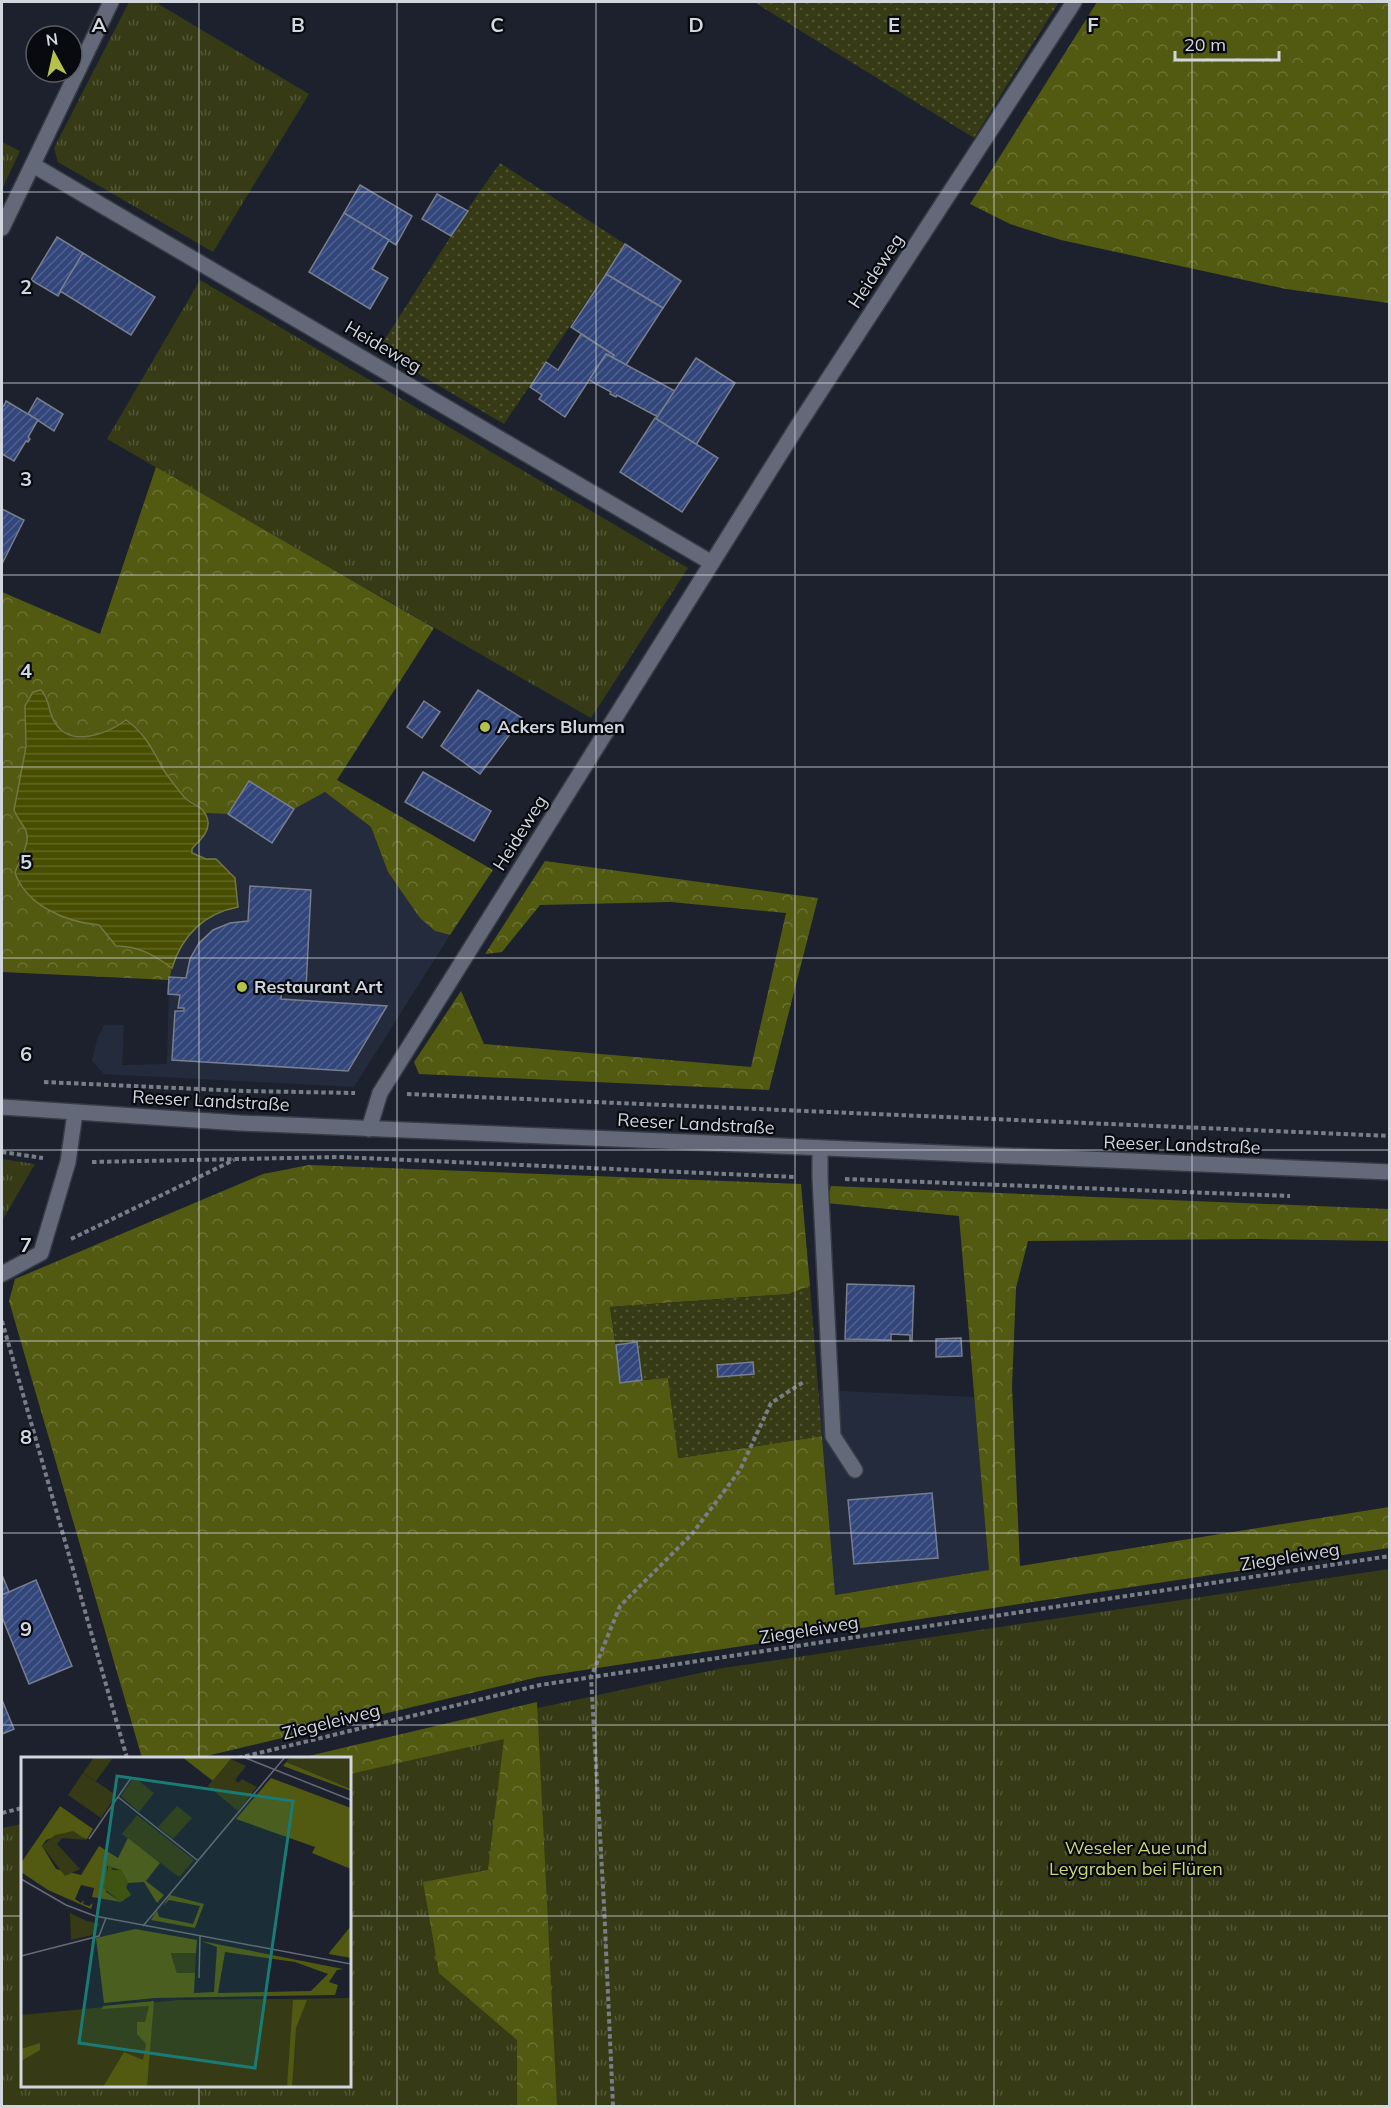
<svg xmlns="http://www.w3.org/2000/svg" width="1391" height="2108" viewBox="0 0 1391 2108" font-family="Mulish,sans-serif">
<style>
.built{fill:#242b3c}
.grass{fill:url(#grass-tufts)}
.forest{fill:url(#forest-crowns)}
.garden{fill:url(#garden-dots)}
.water{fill:url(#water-rules);stroke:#717743;stroke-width:1.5}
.building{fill:url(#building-hatch);stroke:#777e8d;stroke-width:1.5}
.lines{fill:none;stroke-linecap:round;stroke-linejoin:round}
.service-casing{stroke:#373b45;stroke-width:18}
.minor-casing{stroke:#373b45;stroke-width:18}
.tertiary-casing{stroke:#373b45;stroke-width:18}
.path{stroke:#787d87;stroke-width:4;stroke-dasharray:4.5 3;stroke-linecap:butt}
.service{stroke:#636978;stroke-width:15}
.minor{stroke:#636978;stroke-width:15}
.tertiary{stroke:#636978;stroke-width:15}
.grid{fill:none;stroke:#d2d6de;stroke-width:1.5;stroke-opacity:0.55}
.poi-dot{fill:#b4c24a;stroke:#080a10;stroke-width:2}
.labels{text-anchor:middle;stroke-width:4.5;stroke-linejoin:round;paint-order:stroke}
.street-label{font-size:18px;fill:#d2d6de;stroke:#080a10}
.poi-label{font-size:18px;font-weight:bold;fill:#d2d6de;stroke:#080a10;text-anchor:start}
.park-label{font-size:18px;fill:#cad777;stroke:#080a10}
.inset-road{fill:none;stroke:#656974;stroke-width:1.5}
.view{fill:#197b74;fill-opacity:0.15;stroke:#197b74;stroke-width:3}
.inset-edge{fill:none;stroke:#d2d6de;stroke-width:3}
.grid-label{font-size:20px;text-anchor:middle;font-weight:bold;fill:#d2d6de;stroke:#080a10;stroke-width:4.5;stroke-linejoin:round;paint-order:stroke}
</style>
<defs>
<pattern id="grass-tufts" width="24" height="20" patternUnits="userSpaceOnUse" patternTransform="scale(1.5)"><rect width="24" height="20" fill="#363b15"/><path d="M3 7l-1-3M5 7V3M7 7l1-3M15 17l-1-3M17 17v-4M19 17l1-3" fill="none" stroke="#525737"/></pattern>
<pattern id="forest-crowns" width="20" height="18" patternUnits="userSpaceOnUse" patternTransform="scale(1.5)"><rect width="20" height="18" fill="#525a11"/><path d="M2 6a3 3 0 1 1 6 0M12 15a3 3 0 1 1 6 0" fill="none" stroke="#6a7133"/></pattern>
<pattern id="garden-dots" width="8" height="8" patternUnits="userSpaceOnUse" patternTransform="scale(1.5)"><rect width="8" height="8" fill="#363b15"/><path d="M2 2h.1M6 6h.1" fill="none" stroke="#525737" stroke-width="1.8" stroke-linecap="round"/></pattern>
<pattern id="water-rules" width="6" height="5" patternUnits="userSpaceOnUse" patternTransform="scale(1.5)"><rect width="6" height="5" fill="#474e00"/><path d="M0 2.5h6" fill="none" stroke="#616725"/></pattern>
<pattern id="building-hatch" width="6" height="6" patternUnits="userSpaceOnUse" patternTransform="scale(1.5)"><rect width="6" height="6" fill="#32467b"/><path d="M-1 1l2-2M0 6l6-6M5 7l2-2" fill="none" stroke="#4f608d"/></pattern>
</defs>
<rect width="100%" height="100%" fill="#1c212d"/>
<!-- built -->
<g class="built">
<polygon points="249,781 293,809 325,792 371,827 388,872 435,931 450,935 354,1087 104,1074 92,1061 97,1039 104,1025 124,1025 122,1065 167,1064 169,980 176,954 188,933 206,919 225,909 238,906 206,859 192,853 191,849 207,832 208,823 205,813 228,814"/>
<polygon points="819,1390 975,1397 989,1570 834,1595"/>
</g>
<!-- grass -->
<g class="grass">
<polygon points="129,2 155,2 309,94 213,252 58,162 54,148"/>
<polygon points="2,142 20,151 2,189"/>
<polygon points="200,280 688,568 591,718 107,439"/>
<polygon points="2,1159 35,1164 2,1221"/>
<polygon points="1389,1569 1389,2106 2,2106 2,1828 22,1824 22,2086 350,2086 350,1758 306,1758 723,1668"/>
</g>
<!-- forest -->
<g class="forest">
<polygon points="1097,2 1389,2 1389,303 1286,289 1061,240 1010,224 970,204"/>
<path d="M 156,467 L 434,628 L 337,780 L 493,870 L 450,935 L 435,931 L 420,918 L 388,872 L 371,827 L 325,792 L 294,809 L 249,781 L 228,814 L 205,813 L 196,804 L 185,798 L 163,770 L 156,755 L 141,732 L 126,720 C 107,734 71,748 54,722 C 50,715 48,703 46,695 L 25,706 L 26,747 L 14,810 C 17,818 25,827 27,835 C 29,847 19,853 17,865 C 11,901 72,923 99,925 L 116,946 C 139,946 154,955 172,968 L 169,980 L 2,972 L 2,592 L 100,634 Z"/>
<polygon points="545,861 818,898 769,1090 419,1074 414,1062 461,991 484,1044 751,1067 786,913 671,902 540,905 502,952 485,954"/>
<polygon points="309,1165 801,1184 810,1286 789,1294 610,1307 621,1383 668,1377 679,1458 822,1436 835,1595 989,1570 959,1216 826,1203 831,1186 1389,1209 1389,1241 1257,1239 1028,1241 1016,1288 1012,1387 1020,1566 1389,1507 1389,1548 538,1677 198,1758 142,1758 9,1301 15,1279 263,1174"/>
<polygon points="537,1702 557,2106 517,2106 517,2040 439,1973 423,1882 488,1870 504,1739 350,1774 350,1758 300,1758"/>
</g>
<!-- garden -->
<g class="garden">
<polygon points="754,2 1059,2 974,138"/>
<polygon points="500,163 625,244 504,424 378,350 476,197"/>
<polygon points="810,1286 822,1436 678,1458 668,1378 642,1380 637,1343 616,1345 610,1307 789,1294"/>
</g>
<!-- water -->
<path class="water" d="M 41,690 C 50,699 48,711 54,721 C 69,749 107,734 126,720 C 144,732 152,749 162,767 C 164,772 180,792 184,797 C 193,806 206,806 208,822 C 209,834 198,841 192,849 L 192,853 L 206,859 L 216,859 L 235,878 L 238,907 C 205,913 182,935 172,968 C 154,955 139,946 116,946 L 99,925 C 66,922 27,906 15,873 C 18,860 31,845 26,831 C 23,824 17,818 14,810 L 26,747 L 25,706 L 33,692 Z"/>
<!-- building -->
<g class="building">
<polygon points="360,185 412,216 396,245 344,213"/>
<polygon points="437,194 468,211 451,236 422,219"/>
<polygon points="344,213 389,240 372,269 388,278 370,309 309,272"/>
<polygon points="57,237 83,253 58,296 31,280"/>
<polygon points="625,244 681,281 663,308 606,274"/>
<polygon points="83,253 155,297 131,335 60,291"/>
<polygon points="606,274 663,308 626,365 612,357 614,355 571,327"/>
<polygon points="581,334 614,355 612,357 606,354 565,417 539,399 542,395 530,387 546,362 558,370"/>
<polygon points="606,354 675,391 658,417 617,395 616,397 610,394 611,392 589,380"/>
<polygon points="696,358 735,383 696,445 656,419"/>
<polygon points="37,398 63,414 54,431 28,414"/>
<polygon points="6,401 38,420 28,437 30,439 28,442 26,441 14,461 2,454 2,405 4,406"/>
<polygon points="655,418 718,458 682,512 620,472"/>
<polygon points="2,509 24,520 2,564"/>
<polygon points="478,690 522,718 480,774 441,746"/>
<polygon points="424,701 440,712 422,738 407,727"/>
<polygon points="423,772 491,811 474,841 405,802"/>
<polygon points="249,781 294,809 272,843 228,814"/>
<polygon points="250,886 311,890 306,988 282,986 281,999 387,1006 348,1071 172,1060 175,1011 184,1011 184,1008 178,1008 180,995 168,994 169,977 186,978 190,959 199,943 213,930 230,923 248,921"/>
<polygon points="847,1284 914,1286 912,1341 910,1341 910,1335 891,1334 891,1340 845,1339"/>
<polygon points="961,1338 962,1356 936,1357 936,1339"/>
<polygon points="637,1342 642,1380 620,1383 616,1345"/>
<polygon points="753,1362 754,1374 718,1377 717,1365"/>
<polygon points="932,1493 938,1558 854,1564 848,1500"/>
<polygon points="2,1575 9,1592 2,1595"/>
<polygon points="36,1580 72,1666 29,1684 2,1617 2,1595"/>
<polygon points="2,1700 14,1729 2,1734"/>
</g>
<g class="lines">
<defs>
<polyline id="service" points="820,1149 820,1178 833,1436 855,1470"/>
<g id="minor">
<polyline points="33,165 712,563"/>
<polyline points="2,228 111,2"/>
<polyline points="369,1129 380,1093 797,427 1074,2"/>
<polyline points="2,1274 41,1253 68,1162 75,1113"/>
</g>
<polyline id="tertiary" points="2,1107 240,1123 1390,1172"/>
</defs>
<!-- service casing -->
<use href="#service" class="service-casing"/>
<!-- minor casing -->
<use href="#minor" class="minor-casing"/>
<!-- tertiary casing -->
<use href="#tertiary" class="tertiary-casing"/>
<!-- path -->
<g class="path">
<polyline points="44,1082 243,1091 355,1093"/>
<polyline points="407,1094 1390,1136"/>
<polyline points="2,1152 43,1158"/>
<polyline points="92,1162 339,1157 795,1177"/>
<polyline points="845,1179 1290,1196"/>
<polyline points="71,1239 234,1160"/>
<polyline points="2,1321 127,1758"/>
<polyline points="238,1758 540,1685 1390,1556"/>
<polyline points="2,1813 22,1808"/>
<polyline points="613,2106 604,1905 591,1677 620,1606 692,1534 740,1470 771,1403 805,1381"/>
</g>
<!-- service -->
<use href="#service" class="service"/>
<!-- minor -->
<use href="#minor" class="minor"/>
<!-- tertiary -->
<use href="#tertiary" class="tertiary"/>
</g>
<!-- grid -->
<path class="grid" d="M 199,2 L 199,1758M 397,2 L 397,2106M 596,2 L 596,2106M 795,2 L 795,2106M 994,2 L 994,2106M 1192,2 L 1192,2106M 2,192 L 1390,192M 2,383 L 1390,383M 2,575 L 1390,575M 2,767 L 1390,767M 2,958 L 1390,958M 2,1150 L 1390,1150M 2,1341 L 1390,1341M 2,1533 L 1390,1533M 2,1725 L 1390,1725M 2,1916 L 22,1916M 350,1916 L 1390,1916M 199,2086 L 199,2106"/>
<!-- markers -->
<g class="poi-dot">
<circle cx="485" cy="727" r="6"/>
<circle cx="242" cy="987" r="6"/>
</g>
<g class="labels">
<!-- street labels -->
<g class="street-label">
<text transform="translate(876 271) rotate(-57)" y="6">Heideweg</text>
<text transform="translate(383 347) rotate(30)" y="6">Heideweg</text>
<text transform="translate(520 833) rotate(-58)" y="6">Heideweg</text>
<text transform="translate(211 1101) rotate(3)" y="6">Reeser Landstraße</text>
<text transform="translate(696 1124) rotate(3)" y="6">Reeser Landstraße</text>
<text transform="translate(1182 1145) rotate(2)" y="6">Reeser Landstraße</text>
<text transform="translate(1290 1557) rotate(-9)" y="6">Ziegeleiweg</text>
<text transform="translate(809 1630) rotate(-9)" y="6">Ziegeleiweg</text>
<text transform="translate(331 1722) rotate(-14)" y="6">Ziegeleiweg</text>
</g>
<!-- poi labels -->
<g class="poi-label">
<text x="497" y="733">Ackers Blumen</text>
<text x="254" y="993">Restaurant Art</text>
</g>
<!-- park labels -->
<g class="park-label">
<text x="1136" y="1854">Weseler Aue und<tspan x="1136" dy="21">Leygraben bei Flüren</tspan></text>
</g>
</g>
<!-- overview -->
<g transform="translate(21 1757)">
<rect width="330" height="330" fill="#1c212d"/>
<path d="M 269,0 L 330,0 L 330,32 L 265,5 ZM 62,16 L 95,38 L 80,61 L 47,38 ZM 113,20 L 133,36 L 118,55 L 100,39 ZM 116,58 L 173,103 L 158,120 L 101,77 ZM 49,156 L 66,164 L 79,167 L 71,178 L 50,183 ZM 330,241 L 330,330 L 0,330 L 0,258 L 158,243 Z" fill="#363b15"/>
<path d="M 161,0 L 205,0 L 210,2 L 192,24 ZM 265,5 L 330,32 L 330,34 L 262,9 ZM 250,21 L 330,51 L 330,112 L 291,96 L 294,90 L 215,62 ZM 39,49 L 72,72 L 66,82 L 45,76 L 25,83 L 21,89 L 35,112 L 60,118 L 78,89 L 97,101 L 107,81 L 139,106 L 125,124 L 143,138 L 136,146 L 123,125 L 107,126 L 100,113 L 86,109 L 85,135 L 100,145 L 71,140 L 73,131 L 60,128 L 54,142 L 60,146 L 63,143 L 62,147 L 68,149 L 72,146 L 70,152 L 27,133 L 0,115 L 0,106 ZM 149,138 L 183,147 L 174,171 L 130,163 L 136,153 L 138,160 L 172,167 L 179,149 L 148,143 L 142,149 ZM 330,169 L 330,201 L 308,197 L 308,196 ZM 114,172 L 176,183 L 175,196 L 150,196 L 156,216 L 174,216 L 173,236 L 193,235 L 196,190 L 180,184 L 322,212 L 316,213 L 308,225 L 317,228 L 314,238 L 134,241 L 83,246 L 75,181 ZM 204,195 L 274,205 L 307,217 L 290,234 L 197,236 ZM 272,243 L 286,243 L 275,271 L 271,330 L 266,330 ZM 133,244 L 126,330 L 82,330 L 103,295 L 122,303 L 125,287 L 116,277 L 116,265 L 124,265 L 128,249 L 81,252 L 82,249 ZM 19,286 L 19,293 L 0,304 L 0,292 Z" fill="#525a11" fill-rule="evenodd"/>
<path d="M 73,0 L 91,2 L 75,24 L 62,16 ZM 210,2 L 225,9 L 214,23 L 217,26 L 221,22 L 236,30 L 217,54 L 187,29 ZM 156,49 L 171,61 L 152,82 L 137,70 ZM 52,74 L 66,83 L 41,81 L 36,87 L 59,112 L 44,119 L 21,89 L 34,78 ZM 150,196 L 175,196 L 174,216 L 156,216 Z" fill="#363b15"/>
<path d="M 88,107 L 92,113 L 100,113 L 107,126 L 105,130 L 110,138 L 100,145 L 82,131 Z" fill="#474e00"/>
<path class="inset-road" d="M 222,0 L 330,43M 97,40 L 176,103M 68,82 L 110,21M 0,122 L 45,148 L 74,159 L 330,207M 122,169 L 264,0M 0,199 L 78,179 L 85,161M 178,221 L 179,179"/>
<path class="view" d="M 96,19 L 272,44 L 234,311 L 58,286 Z"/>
<rect width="330" height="330" class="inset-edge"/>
</g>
<g class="grid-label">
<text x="99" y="32">A</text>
<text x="298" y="32">B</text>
<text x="497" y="32">C</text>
<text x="696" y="32">D</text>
<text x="894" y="32">E</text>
<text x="1093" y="32">F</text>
<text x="26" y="294">2</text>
<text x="26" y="486">3</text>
<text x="26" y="678">4</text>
<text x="26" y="869">5</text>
<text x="26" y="1061">6</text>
<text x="26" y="1252">7</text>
<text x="26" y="1444">8</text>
<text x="26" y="1636">9</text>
</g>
<!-- border -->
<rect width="1391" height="2108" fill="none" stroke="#d2d6de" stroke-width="6"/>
<!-- north arrow -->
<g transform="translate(54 54) rotate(352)"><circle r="28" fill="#080a10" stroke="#595c62" stroke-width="1.5"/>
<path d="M0-4.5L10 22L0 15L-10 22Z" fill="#b4c24a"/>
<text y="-9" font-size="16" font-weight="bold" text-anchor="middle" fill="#d2d6de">N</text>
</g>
<!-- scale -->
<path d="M1175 51v9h104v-9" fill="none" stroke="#d2d6de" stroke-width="3"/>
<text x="1184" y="51" font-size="18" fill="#d2d6de" stroke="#080a10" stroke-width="4.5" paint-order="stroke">20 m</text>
</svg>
